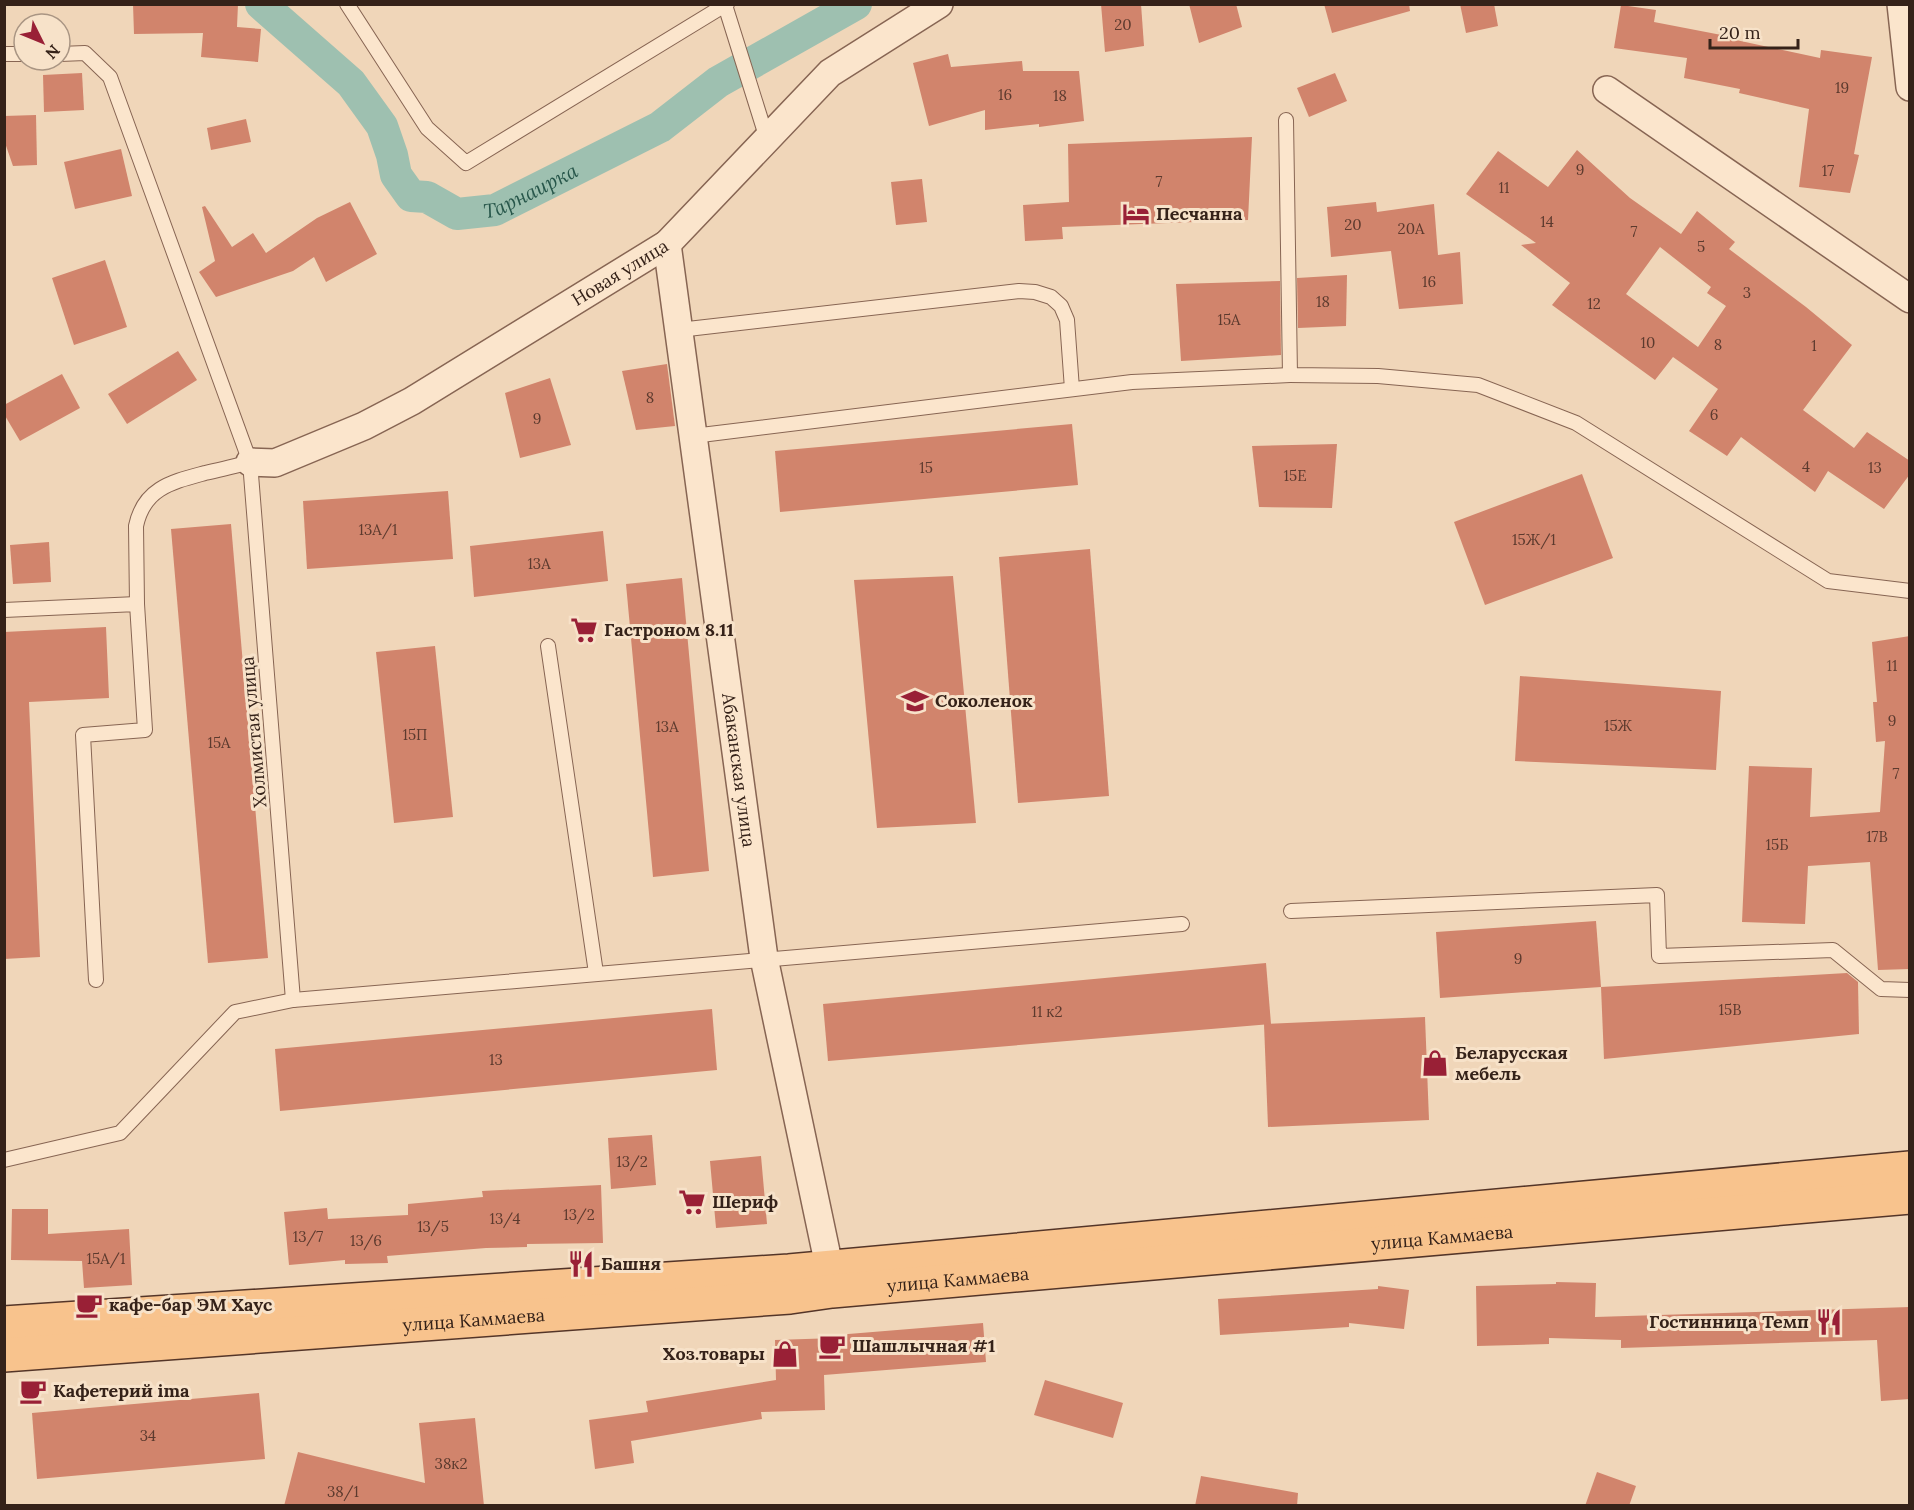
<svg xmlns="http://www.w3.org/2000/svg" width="1914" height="1510" viewBox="0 0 1914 1510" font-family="Lora,serif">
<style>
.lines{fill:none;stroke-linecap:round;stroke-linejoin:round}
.canal{stroke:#9ec0b0;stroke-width:32}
.building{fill:#d1846c;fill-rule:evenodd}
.lane-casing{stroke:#876553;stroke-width:16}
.street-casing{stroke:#876553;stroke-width:30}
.primary-casing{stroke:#543528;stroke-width:36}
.lane{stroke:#fbe5cc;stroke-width:14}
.street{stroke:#fbe5cc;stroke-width:27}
.primary{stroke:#f8c38d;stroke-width:33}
.labels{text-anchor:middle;stroke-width:6;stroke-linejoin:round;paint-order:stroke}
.number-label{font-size:15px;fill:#5c3a2e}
.poi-label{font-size:18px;font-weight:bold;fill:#352219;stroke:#f7e2c9;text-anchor:start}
.street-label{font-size:18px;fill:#352219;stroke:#f7e2c9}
.water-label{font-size:20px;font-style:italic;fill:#27564a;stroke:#f7e2c9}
</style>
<rect width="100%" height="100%" fill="#f0d6b9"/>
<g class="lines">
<!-- canal -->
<path class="canal" id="s1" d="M 261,4 L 351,83 L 382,126 L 392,155 L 396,175 L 411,196 L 427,197 L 457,214 L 495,210 L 660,127 L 718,82 L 856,4"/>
</g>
<!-- building -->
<g class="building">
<polygon points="133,4 238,4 237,27 261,29 258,62 201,57 203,33 134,34"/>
<polygon points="1101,4 1141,4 1144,46 1105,52"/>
<polygon points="1189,4 1236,4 1242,27 1199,43"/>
<polygon points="1324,4 1409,4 1410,11 1332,33"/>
<polygon points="1460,4 1494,4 1498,26 1466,33"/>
<polygon points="1621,5 1656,10 1654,22 1737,38 1736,40 1820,58 1821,50 1872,57 1854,154 1859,155 1850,193 1799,187 1809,109 1739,93 1740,89 1684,78 1687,58 1614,48"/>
<polygon points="948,54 951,67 1022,61 1023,71 1079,71 1084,121 1039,127 1039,124 985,130 985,110 929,126 913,63"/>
<polygon points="82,73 84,110 44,112 43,75"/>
<polygon points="1335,73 1347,101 1309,117 1297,88"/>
<polygon points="36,115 37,165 13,166 4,140 4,116"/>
<polygon points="246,119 251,142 211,150 207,128"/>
<polygon points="1252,137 1248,220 1062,227 1063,239 1025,241 1023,205 1069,202 1068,144"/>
<polygon points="121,149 132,196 75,209 64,162"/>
<path d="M 1577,150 L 1630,198 L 1681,234 L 1697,211 L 1735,242 L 1729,249 L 1806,307 L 1852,345 L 1803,410 L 1854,448 L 1867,432 L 1910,461 L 1910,474 L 1884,509 L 1828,471 L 1815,492 L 1741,437 L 1727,456 L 1689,431 L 1718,389 L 1673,357 L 1655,380 L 1552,305 L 1570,283 L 1521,245 L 1536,243 L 1466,194 L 1498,151 L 1548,187 ZM 1660,247 L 1711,287 L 1707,293 L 1726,306 L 1698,347 L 1626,294 Z"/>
<polygon points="922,179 927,222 896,225 891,182"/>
<polygon points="350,202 377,254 326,282 314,257 293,271 216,297 199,272 215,261 202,207 205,206 232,247 253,233 266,253 317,218"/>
<polygon points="1376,202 1377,212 1434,204 1438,255 1460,252 1463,304 1399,309 1391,251 1331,257 1327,207"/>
<polygon points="105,260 127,327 74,345 52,278"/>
<polygon points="1347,275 1346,326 1298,328 1297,278"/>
<polygon points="1280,281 1281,355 1181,361 1176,284"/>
<polygon points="178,351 197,380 127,424 108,394"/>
<polygon points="667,364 675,426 636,430 622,371"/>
<polygon points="62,374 80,408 20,441 4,414 4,405"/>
<polygon points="550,378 571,445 520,458 505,393"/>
<polygon points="1072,424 1078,485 780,512 775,451"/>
<polygon points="1337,444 1332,508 1259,507 1252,446"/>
<polygon points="1582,474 1613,558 1485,605 1454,522"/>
<polygon points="448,491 453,559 307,569 303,501"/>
<polygon points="231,524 268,958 208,963 171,529"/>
<polygon points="603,531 608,581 474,597 470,546"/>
<polygon points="49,542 51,582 13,584 10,545"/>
<polygon points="1090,549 1109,796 1018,803 999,557"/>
<polygon points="953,576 976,823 877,828 854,580"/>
<polygon points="682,578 709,871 653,877 626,584"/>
<polygon points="106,627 109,698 29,702 40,957 4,959 4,632"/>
<polygon points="1910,636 1910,969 1878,970 1870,862 1808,866 1805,924 1742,922 1749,766 1812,768 1810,817 1880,812 1885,741 1876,742 1873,702 1877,702 1872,642"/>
<polygon points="435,646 453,817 394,823 376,652"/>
<polygon points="1520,676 1721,691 1716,770 1515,761"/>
<polygon points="1596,921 1601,987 1440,998 1436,932"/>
<polygon points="1266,963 1271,1024 828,1061 823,1004"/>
<polygon points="1847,973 1858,982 1859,1034 1604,1059 1601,987"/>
<polygon points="712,1009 717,1070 280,1111 275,1049"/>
<polygon points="1425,1017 1429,1120 1268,1127 1264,1024"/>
<polygon points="652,1135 656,1185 611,1189 608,1138"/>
<polygon points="761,1156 767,1224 716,1228 710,1161"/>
<polygon points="601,1185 603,1243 527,1244 527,1247 486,1248 387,1256 388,1263 345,1264 345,1260 289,1265 284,1212 327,1208 328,1219 408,1215 408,1204 483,1197 482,1191"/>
<polygon points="12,1209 48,1209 48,1234 129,1229 132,1285 84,1288 82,1261 11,1260"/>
<polygon points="1556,1282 1596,1283 1595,1317 1910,1307 1910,1399 1881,1401 1877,1340 1621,1348 1621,1340 1549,1338 1549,1344 1477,1346 1476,1286 1556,1284"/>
<polygon points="1378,1286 1409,1290 1404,1329 1349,1323 1349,1327 1220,1335 1218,1299 1378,1289"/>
<polygon points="983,1323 986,1362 824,1375 825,1410 761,1412 762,1419 631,1441 634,1463 595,1469 589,1420 648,1412 646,1401 776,1380 775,1340 836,1338 836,1335"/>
<polygon points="1045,1380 1123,1403 1113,1438 1034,1415"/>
<polygon points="259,1393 265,1459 37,1479 32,1413"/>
<polygon points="475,1418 484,1506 284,1506 298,1452 425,1483 419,1423"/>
<polygon points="1597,1472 1636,1486 1629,1506 1585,1506"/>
<polygon points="1201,1476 1298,1493 1297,1506 1195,1506"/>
</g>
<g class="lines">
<defs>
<g id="lane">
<polyline points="347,4 427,128 466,163 725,5"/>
<polyline points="727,4 725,5 767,139"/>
<polyline points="4,54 24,54"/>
<polyline points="60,54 85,53 110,77 250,462 293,1000"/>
<polyline points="1286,120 1290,375 1378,376 1478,385 1576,423 1828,581 1910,591"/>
<polyline points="679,330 1019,291 1035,292 1051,297 1061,306 1067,320 1072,389"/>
<polyline points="693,436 1132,382 1290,375"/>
<path d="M 137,604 L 136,526 C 144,488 172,482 205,473 C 220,470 235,466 250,462"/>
<polyline points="4,610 137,604 145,730 83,735 96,980"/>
<polyline points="548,646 596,973"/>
<polyline points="1291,911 1657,895 1659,956 1833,950 1881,989 1910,990"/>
<polyline points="4,1160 120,1133 235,1012 293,1000 1182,924"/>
</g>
<g id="street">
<polyline points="1901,4 1910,87"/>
<polyline points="1607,90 1910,299"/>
<path id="s2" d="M 667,244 L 764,958 L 829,1266 L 832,1286"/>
<path id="s3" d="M 250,462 L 275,463 L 364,426 L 412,401 L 667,244 L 830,73 L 939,4"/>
</g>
<g id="primary">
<polyline points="4,1323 789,1271 1910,1168"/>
<path id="s4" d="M 4,1355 L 790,1297 L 832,1291 L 1910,1197"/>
</g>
</defs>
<!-- lane casing -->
<use href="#lane" class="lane-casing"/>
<!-- street casing -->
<use href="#street" class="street-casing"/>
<!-- primary casing -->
<use href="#primary" class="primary-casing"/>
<!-- lane -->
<use href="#lane" class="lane"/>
<!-- street -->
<use href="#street" class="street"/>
<!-- primary -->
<use href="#primary" class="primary"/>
</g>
<!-- icons -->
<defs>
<symbol id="hotel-bare" viewBox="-9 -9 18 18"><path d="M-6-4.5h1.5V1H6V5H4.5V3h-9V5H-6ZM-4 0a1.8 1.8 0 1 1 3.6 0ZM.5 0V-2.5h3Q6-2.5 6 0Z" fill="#992036" stroke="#f7e2c9" stroke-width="2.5" paint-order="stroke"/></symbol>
<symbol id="supermarket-bare" viewBox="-9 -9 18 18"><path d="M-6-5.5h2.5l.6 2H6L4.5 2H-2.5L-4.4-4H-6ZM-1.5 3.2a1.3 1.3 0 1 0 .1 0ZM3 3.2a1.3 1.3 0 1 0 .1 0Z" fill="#992036" stroke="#f7e2c9" stroke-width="2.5" paint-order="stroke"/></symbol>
<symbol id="school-bare" viewBox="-9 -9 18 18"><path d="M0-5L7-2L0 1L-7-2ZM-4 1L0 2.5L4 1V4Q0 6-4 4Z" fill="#992036" stroke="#f7e2c9" stroke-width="2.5" paint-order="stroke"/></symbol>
<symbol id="shop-bare" viewBox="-9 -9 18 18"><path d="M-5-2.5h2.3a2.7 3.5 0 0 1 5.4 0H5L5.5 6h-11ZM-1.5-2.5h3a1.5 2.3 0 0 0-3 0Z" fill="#992036" stroke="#f7e2c9" stroke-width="2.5" paint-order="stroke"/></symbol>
<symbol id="restaurant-bare" viewBox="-9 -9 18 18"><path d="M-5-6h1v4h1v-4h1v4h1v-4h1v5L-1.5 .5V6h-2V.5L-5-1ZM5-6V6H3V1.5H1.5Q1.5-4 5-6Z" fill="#992036" stroke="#f7e2c9" stroke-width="2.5" paint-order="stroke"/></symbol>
<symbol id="cafe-bare" viewBox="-9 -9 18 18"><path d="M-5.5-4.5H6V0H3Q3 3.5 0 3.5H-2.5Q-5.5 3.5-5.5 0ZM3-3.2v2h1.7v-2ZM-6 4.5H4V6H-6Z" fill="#992036" stroke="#f7e2c9" stroke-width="2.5" paint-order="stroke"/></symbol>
</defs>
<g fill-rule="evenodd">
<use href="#hotel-bare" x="1117" y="195" width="38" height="38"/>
<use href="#supermarket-bare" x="565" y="611" width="38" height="38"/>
<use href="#school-bare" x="896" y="682" width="38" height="38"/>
<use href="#shop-bare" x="1416" y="1044" width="38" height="38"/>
<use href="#supermarket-bare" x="673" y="1183" width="38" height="38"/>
<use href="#restaurant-bare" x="562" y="1245" width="38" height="38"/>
<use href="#cafe-bare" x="70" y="1286" width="38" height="38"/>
<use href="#restaurant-bare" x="1810" y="1303" width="38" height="38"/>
<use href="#cafe-bare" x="813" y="1327" width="38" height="38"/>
<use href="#shop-bare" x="766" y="1335" width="38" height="38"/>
<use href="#cafe-bare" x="14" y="1372" width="38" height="38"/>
</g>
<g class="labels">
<!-- number labels -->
<g class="number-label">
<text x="1123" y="30">20</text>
<text x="1842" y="93">19</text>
<text x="1005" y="100">16</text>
<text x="1060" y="101">18</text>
<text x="1580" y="175">9</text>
<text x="1828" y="176">17</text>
<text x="1159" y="187">7</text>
<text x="1504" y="193">11</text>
<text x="1547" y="227">14</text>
<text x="1353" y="230">20</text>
<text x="1411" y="234">20А</text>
<text x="1634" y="237">7</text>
<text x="1701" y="252">5</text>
<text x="1429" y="287">16</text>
<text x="1747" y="298">3</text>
<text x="1323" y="307">18</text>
<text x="1594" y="309">12</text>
<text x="1229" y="325">15А</text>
<text x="1648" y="348">10</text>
<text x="1718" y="350">8</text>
<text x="1814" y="351">1</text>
<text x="650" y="403">8</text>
<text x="1714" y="420">6</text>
<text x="537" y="424">9</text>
<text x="1806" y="472">4</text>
<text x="926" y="473">15</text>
<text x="1875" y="473">13</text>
<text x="1295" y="481">15Е</text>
<text x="378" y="535">13А/1</text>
<text x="1534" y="545">15Ж/1</text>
<text x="539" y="569">13А</text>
<text x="1892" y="671">11</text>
<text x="1892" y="726">9</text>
<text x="1618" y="731">15Ж</text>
<text x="667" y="732">13А</text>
<text x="415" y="740">15П</text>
<text x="219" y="748">15А</text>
<text x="1896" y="779">7</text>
<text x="1877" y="842">17В</text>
<text x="1777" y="850">15Б</text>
<text x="1518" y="964">9</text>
<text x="1730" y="1015">15В</text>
<text x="1047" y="1017">11 к2</text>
<text x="496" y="1065">13</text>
<text x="632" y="1167">13/2</text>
<text x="579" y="1220">13/2</text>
<text x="505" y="1224">13/4</text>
<text x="433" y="1232">13/5</text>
<text x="308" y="1242">13/7</text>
<text x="366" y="1246">13/6</text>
<text x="106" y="1264">15А/1</text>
<text x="148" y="1441">34</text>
<text x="451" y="1469">38к2</text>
<text x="343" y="1497">38/1</text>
</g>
<!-- poi labels -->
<g class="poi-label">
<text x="1156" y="220">Песчанна</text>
<text x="604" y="636">Гастроном 8.11</text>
<text x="935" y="707">Соколенок</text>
<text x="1455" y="1059">Беларусская<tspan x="1455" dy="21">мебель</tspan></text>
<text x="712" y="1208">Шериф</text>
<text x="601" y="1270">Башня</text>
<text x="109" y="1311">кафе-бар ЭМ Хаус</text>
<text x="1809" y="1328" text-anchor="end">Гостинница Темп</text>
<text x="852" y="1352">Шашлычная #1</text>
<text x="765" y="1360" text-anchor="end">Хоз.товары</text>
<text x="53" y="1397">Кафетерий ima</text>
</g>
<!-- street labels -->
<g class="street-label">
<text dy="6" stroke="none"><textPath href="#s3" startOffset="420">Новая улица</textPath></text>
<text transform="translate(254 732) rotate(-95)" y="6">Холмистая улица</text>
<text dy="6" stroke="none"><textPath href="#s2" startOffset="531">Абаканская улица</textPath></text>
<text dy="6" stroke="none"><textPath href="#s4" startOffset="1443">улица Каммаева</textPath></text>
<text dy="6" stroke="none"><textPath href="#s4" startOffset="957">улица Каммаева</textPath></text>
<text dy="6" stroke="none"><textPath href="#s4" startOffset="471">улица Каммаева</textPath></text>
</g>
<!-- water labels -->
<g class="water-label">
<text dy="7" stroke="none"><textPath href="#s1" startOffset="378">Тарнаирка</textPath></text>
</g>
</g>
<!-- border -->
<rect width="1914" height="1510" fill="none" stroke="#352219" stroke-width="12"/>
<!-- north arrow -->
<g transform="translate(42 42) rotate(133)"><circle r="28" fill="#f7e2c9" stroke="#a99583" stroke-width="1.5"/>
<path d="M0-4.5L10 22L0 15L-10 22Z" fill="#992036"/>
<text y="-9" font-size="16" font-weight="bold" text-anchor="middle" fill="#352219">N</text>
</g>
<!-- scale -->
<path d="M1710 39v9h88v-9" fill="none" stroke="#352219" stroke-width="3"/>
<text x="1719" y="39" font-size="18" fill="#352219" stroke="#f7e2c9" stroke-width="4.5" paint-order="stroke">20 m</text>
</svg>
